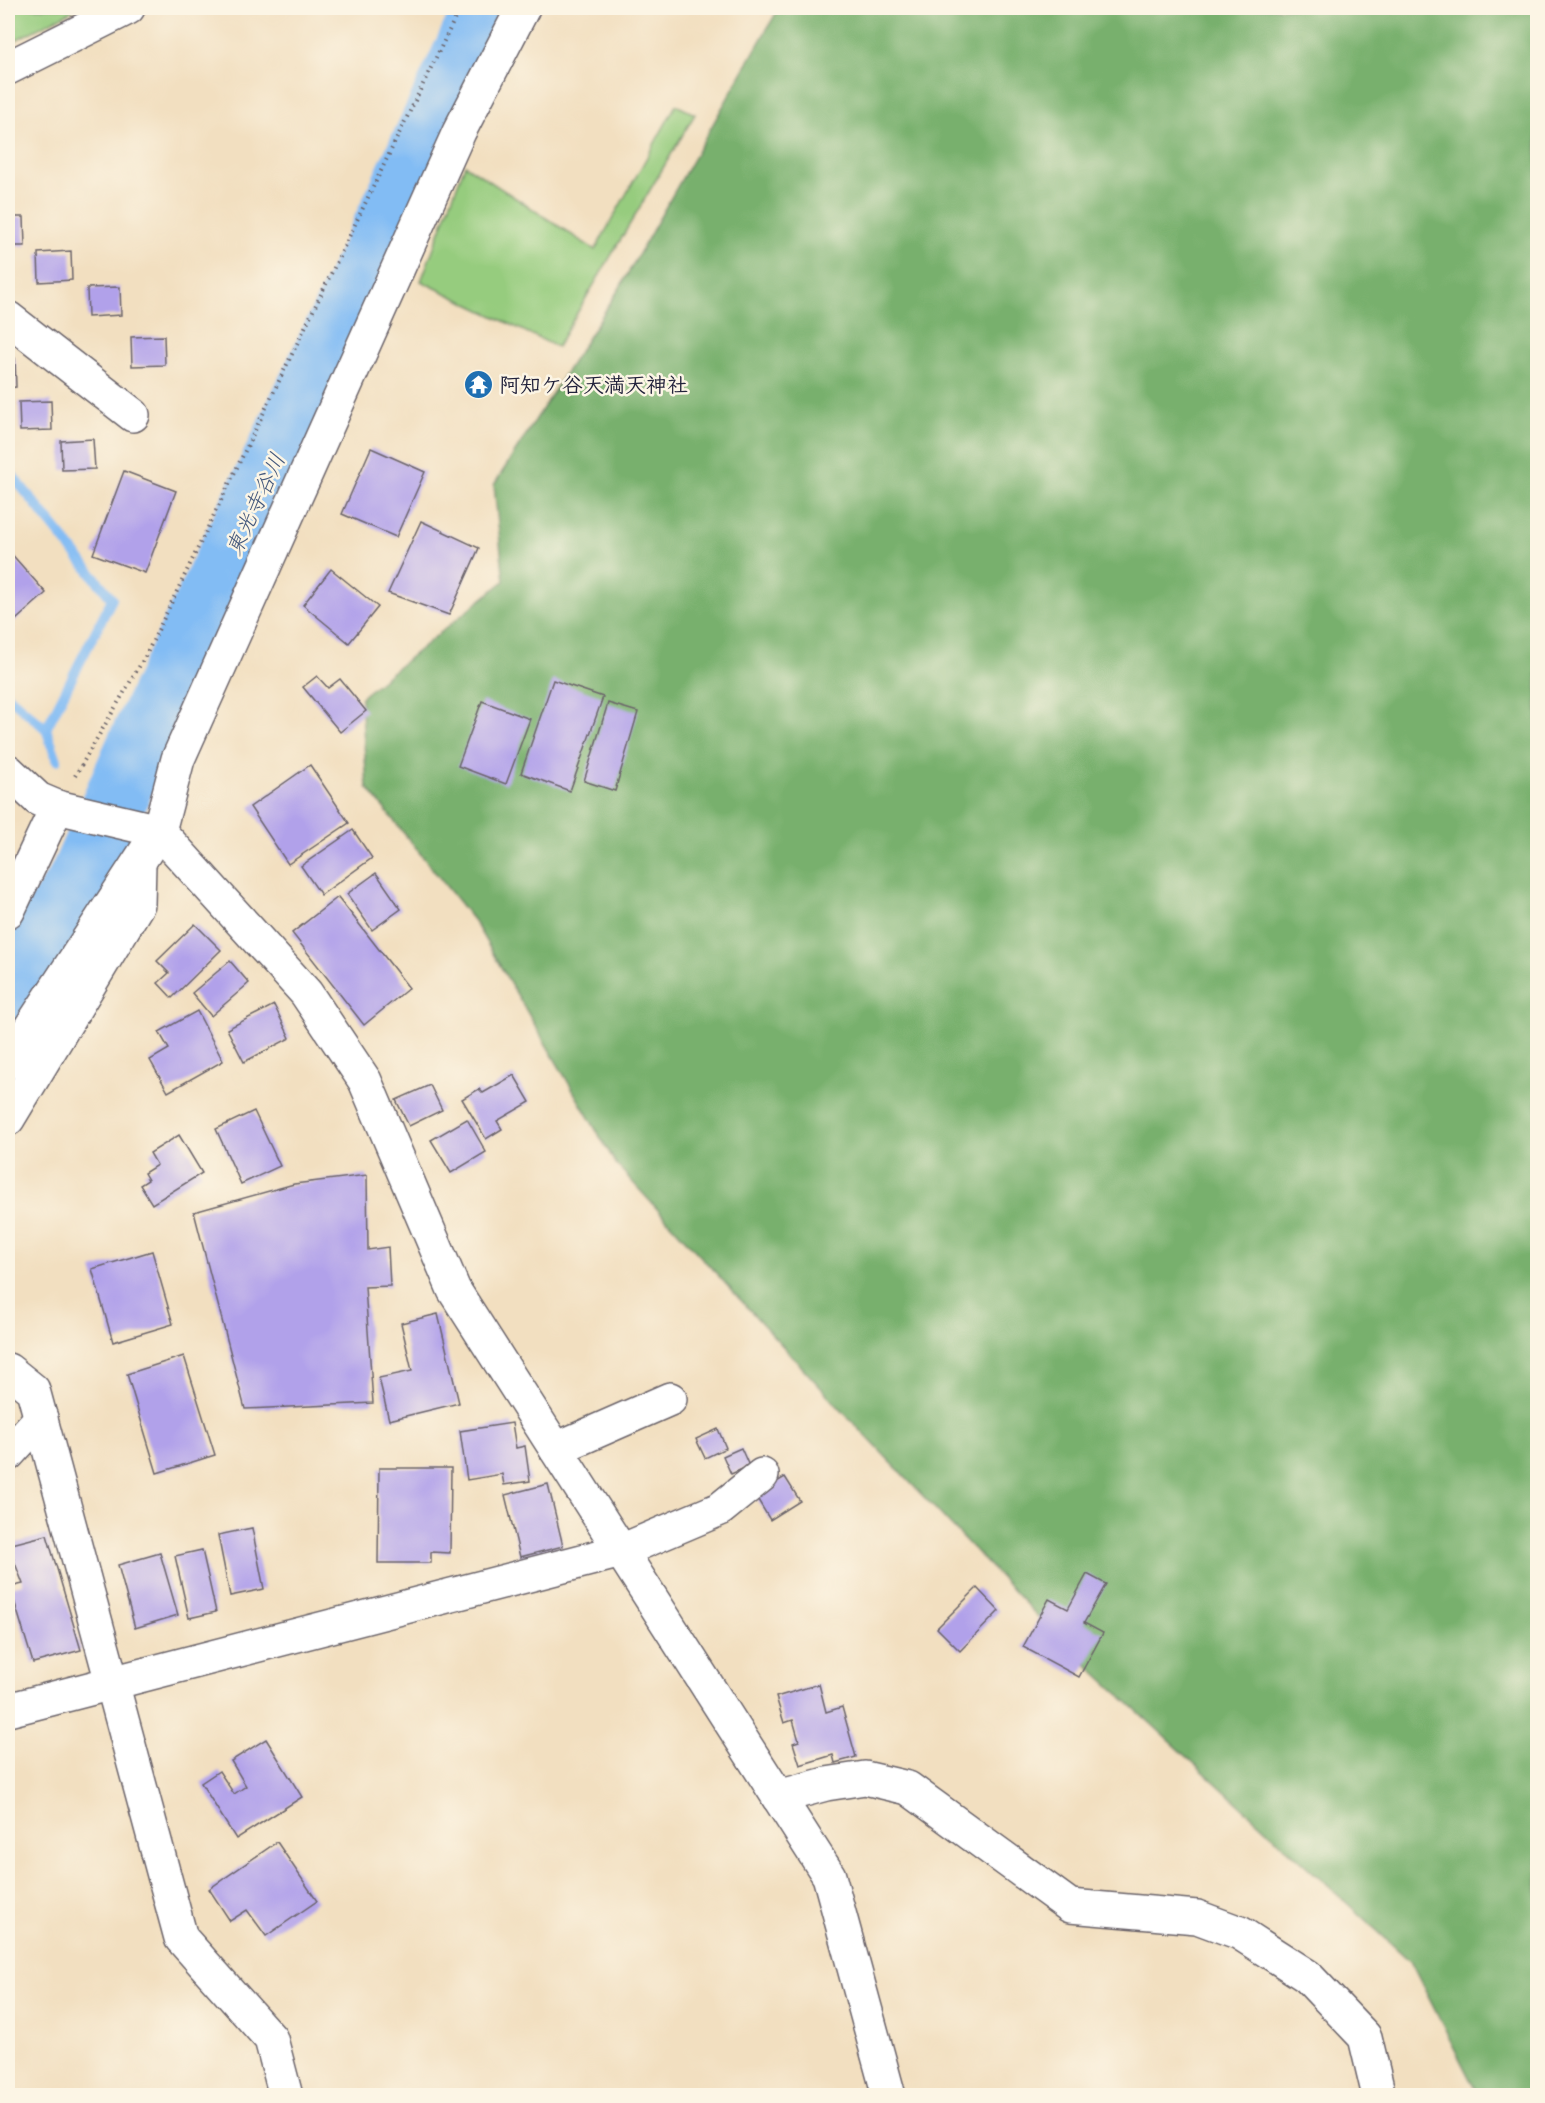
<svg xmlns="http://www.w3.org/2000/svg" width="1545" height="2103" viewBox="0 0 1545 2103" font-family="'Indie Flower','Klee One',sans-serif">
<style>
.green{fill:#96cc7e;stroke:#5c775c;stroke-width:1.5}
.forest{fill:#78b06d;stroke:#4d6954;stroke-width:1.5}
.lines{fill:none;stroke-linecap:round;stroke-linejoin:round}
.stream{stroke:#82bcf4;stroke-width:10}
.river{stroke:#82bcf4;stroke-width:64}
.building{fill:#b1a1ea}
.minor-casing{stroke:#6b646a;stroke-width:36}
.path{stroke:#6b646a;stroke-width:4;stroke-dasharray:1.5 4.5;stroke-linecap:butt}
.minor{stroke:#fff;stroke-width:33}
.labels{text-anchor:middle;stroke-width:5;stroke-linejoin:round;paint-order:stroke}
.poi-label{font-size:21px;font-weight:bold;fill:#22223b;stroke:#fcf5e5;text-anchor:start}
.water-label{font-size:22px;font-style:italic;fill:#44587c;stroke:#fcf5e5}
</style>
<rect width="100%" height="100%" fill="#fcf5e5"/>
<filter id="ink" filterUnits="userSpaceOnUse"><feTurbulence type="fractalNoise" baseFrequency=".0167" numOctaves="2"/><feDisplacementMap in="SourceGraphic" scale="12" xChannelSelector="R" yChannelSelector="G"/><feConvolveMatrix kernelMatrix="1 2 1 2 8 2 1 2 1" color-interpolation-filters="sRGB"/></filter>
<filter id="wash" filterUnits="userSpaceOnUse"><feTurbulence type="fractalNoise" baseFrequency=".008" numOctaves="4" result="noise"/><feDisplacementMap in="SourceGraphic" scale="24" xChannelSelector="R" yChannelSelector="G"/><feGaussianBlur stdDeviation="1.35" result="paint"/><feColorMatrix in="noise" values="0 0 0 0 0 0 0 0 0 0 0 0 0 0 0 0 0 1.4 0 .05"/><feComposite in="paint" operator="in"/></filter>
<g filter="url(#wash)">
<rect width="100%" height="100%" fill="#f2dfc0"/>
<!-- green -->
<g class="green">
<polygon points="8,8 78,8 8,44"/>
<polygon points="676,105 695,114 557,347 421,281 465,165 595,250"/>
</g>
<!-- forest -->
<polygon class="forest" points="779,8 1537,8 1537,2095 1478,2095 1410,1961 1062,1642 845,1414 616,1164 474,921 367,787 361,697 504,581 494,485 619,289"/>
<g class="lines">
<!-- stream -->
<g class="stream">
<polyline points="8,470 112,599 46,729"/>
<polyline points="8,696 46,729 57,760"/>
<polyline points="78,820 91,856"/>
</g>
<!-- river -->
<polyline class="river" points="8,991 80,880 139,745 349,304 486,8"/>
</g>
<g id="blocks">
<!-- building -->
<g class="building">
<polygon points="8,217 24,217 25,246 8,246"/>
<polygon points="71,251 72,280 39,282 38,253"/>
<polygon points="120,287 121,315 88,317 87,288"/>
<polygon points="164,336 165,365 132,366 131,337"/>
<polygon points="15,358 16,387 8,388 8,359"/>
<polygon points="51,401 52,430 20,431 19,402"/>
<polygon points="93,439 95,469 62,470 61,441"/>
<polygon points="371,448 425,472 396,537 342,514"/>
<polygon points="124,471 176,491 145,573 93,554"/>
<polygon points="421,521 479,548 449,615 388,593"/>
<polygon points="8,550 46,593 8,627"/>
<polygon points="331,569 378,607 349,643 303,605"/>
<polygon points="317,676 328,688 340,679 366,711 340,732 303,687"/>
<polygon points="553,680 603,697 570,791 521,773"/>
<polygon points="482,701 530,719 506,784 458,766"/>
<polygon points="608,703 638,712 615,791 584,781"/>
<polygon points="310,765 349,823 288,864 250,807"/>
<polygon points="353,830 372,858 321,895 301,866"/>
<polygon points="376,873 401,909 372,930 347,894"/>
<polygon points="338,897 409,988 364,1025 292,933"/>
<polygon points="195,924 221,950 172,998 158,983 169,973 157,961"/>
<polygon points="230,961 249,983 211,1016 192,993"/>
<polygon points="274,1005 290,1038 244,1062 227,1029"/>
<polygon points="197,1011 223,1061 168,1092 150,1060 169,1049 159,1032"/>
<polygon points="514,1075 530,1102 497,1121 502,1129 486,1139 462,1099 479,1089 483,1093"/>
<polygon points="430,1085 442,1110 409,1126 396,1100"/>
<polygon points="254,1111 280,1166 241,1184 216,1129"/>
<polygon points="467,1119 486,1152 451,1173 431,1140"/>
<polygon points="179,1135 202,1173 152,1204 140,1185 148,1180 144,1173 157,1165 150,1153"/>
<polygon points="367,1175 368,1250 388,1247 390,1286 365,1287 373,1403 245,1409 194,1212 294,1184"/>
<polygon points="152,1251 173,1324 113,1342 92,1269"/>
<polygon points="438,1314 459,1403 389,1420 379,1378 412,1371 401,1323"/>
<polygon points="184,1356 215,1455 157,1473 127,1374"/>
<polygon points="512,1423 516,1448 525,1446 530,1481 504,1485 502,1474 467,1480 460,1431"/>
<polygon points="718,1429 726,1448 705,1458 696,1439"/>
<polygon points="741,1448 749,1466 731,1474 723,1456"/>
<polygon points="379,1468 451,1468 450,1553 431,1552 431,1563 378,1563"/>
<polygon points="785,1477 800,1501 770,1520 755,1495"/>
<polygon points="548,1484 563,1546 520,1557 505,1495"/>
<polygon points="252,1528 264,1589 230,1596 218,1535"/>
<polygon points="47,1535 81,1650 33,1663 10,1587 23,1584 8,1545"/>
<polygon points="202,1550 216,1612 189,1618 175,1556"/>
<polygon points="160,1553 178,1615 135,1628 118,1565"/>
<polygon points="1087,1574 1106,1584 1084,1623 1103,1633 1079,1677 1023,1647 1049,1599 1068,1609"/>
<polygon points="977,1588 999,1611 960,1651 937,1628"/>
<polygon points="819,1684 826,1712 842,1707 856,1757 835,1763 833,1755 800,1765 793,1743 799,1741 793,1720 784,1723 776,1697"/>
<polygon points="266,1739 302,1797 236,1839 201,1783 219,1771 234,1794 246,1786 231,1761"/>
<polygon points="277,1842 317,1901 266,1936 247,1910 230,1921 209,1889"/>
</g>
</g>
</g>
<g filter="url(#ink)">
<use href="#blocks" fill-opacity="0" stroke="#6b646a" stroke-width="1.5"/>
<g class="lines">
<defs>
<g id="minor">
<polyline points="8,68 128,8"/>
<polyline points="8,318 133,415"/>
<polyline points="8,771 38,799 57,807 159,831 306,993 365,1081 454,1290 829,1876 889,2096"/>
<polyline points="8,911 57,807"/>
<polyline points="8,1062 159,831 178,759 459,132 523,8"/>
<polyline points="8,1119 138,904 139,863"/>
<polyline points="8,1370 33,1390 181,1938 271,2039 286,2096"/>
<polyline points="556,1449 670,1399"/>
<polyline points="8,1454 41,1418"/>
<polyline points="8,1710 621,1551 720,1509 762,1475"/>
<polyline points="778,1797 826,1784 865,1778 908,1788 1070,1906 1197,1917 1240,1933 1307,1976 1365,2037 1379,2096"/>
</g>
</defs>
<!-- minor casing -->
<use href="#minor" class="minor-casing"/>
<!-- path -->
<polyline class="path" points="75,776 146,655 460,8"/>
<!-- minor -->
<use href="#minor" class="minor"/>
</g>
</g>
<!-- icons -->
<defs>
<symbol id="temple-disc" viewBox="-11 -11 22 22"><circle r="9.5" fill="#1f6fb2" stroke="#fcf5e5"/><path d="M0-6L5-2H3V0L6.5 2.5H4V6H1.5V3h-3V6H-4V2.5H-6.5L-3 0V-2H-5Z" fill="#fff"/></symbol>
</defs>
<g fill-rule="evenodd">
<use href="#temple-disc" x="462" y="368" width="33" height="33"/>
</g>
<g class="labels">
<!-- poi labels -->
<g class="poi-label">
<text x="499" y="392">阿知ケ谷天満天神社</text>
</g>
<!-- water labels -->
<g class="water-label">
<text transform="translate(255 504) rotate(-65)" y="8">東光寺谷川</text>
</g>
</g>
<!-- margin -->
<rect width="1545" height="2103" fill="none" stroke="#fcf5e5" stroke-width="30"/>
</svg>
